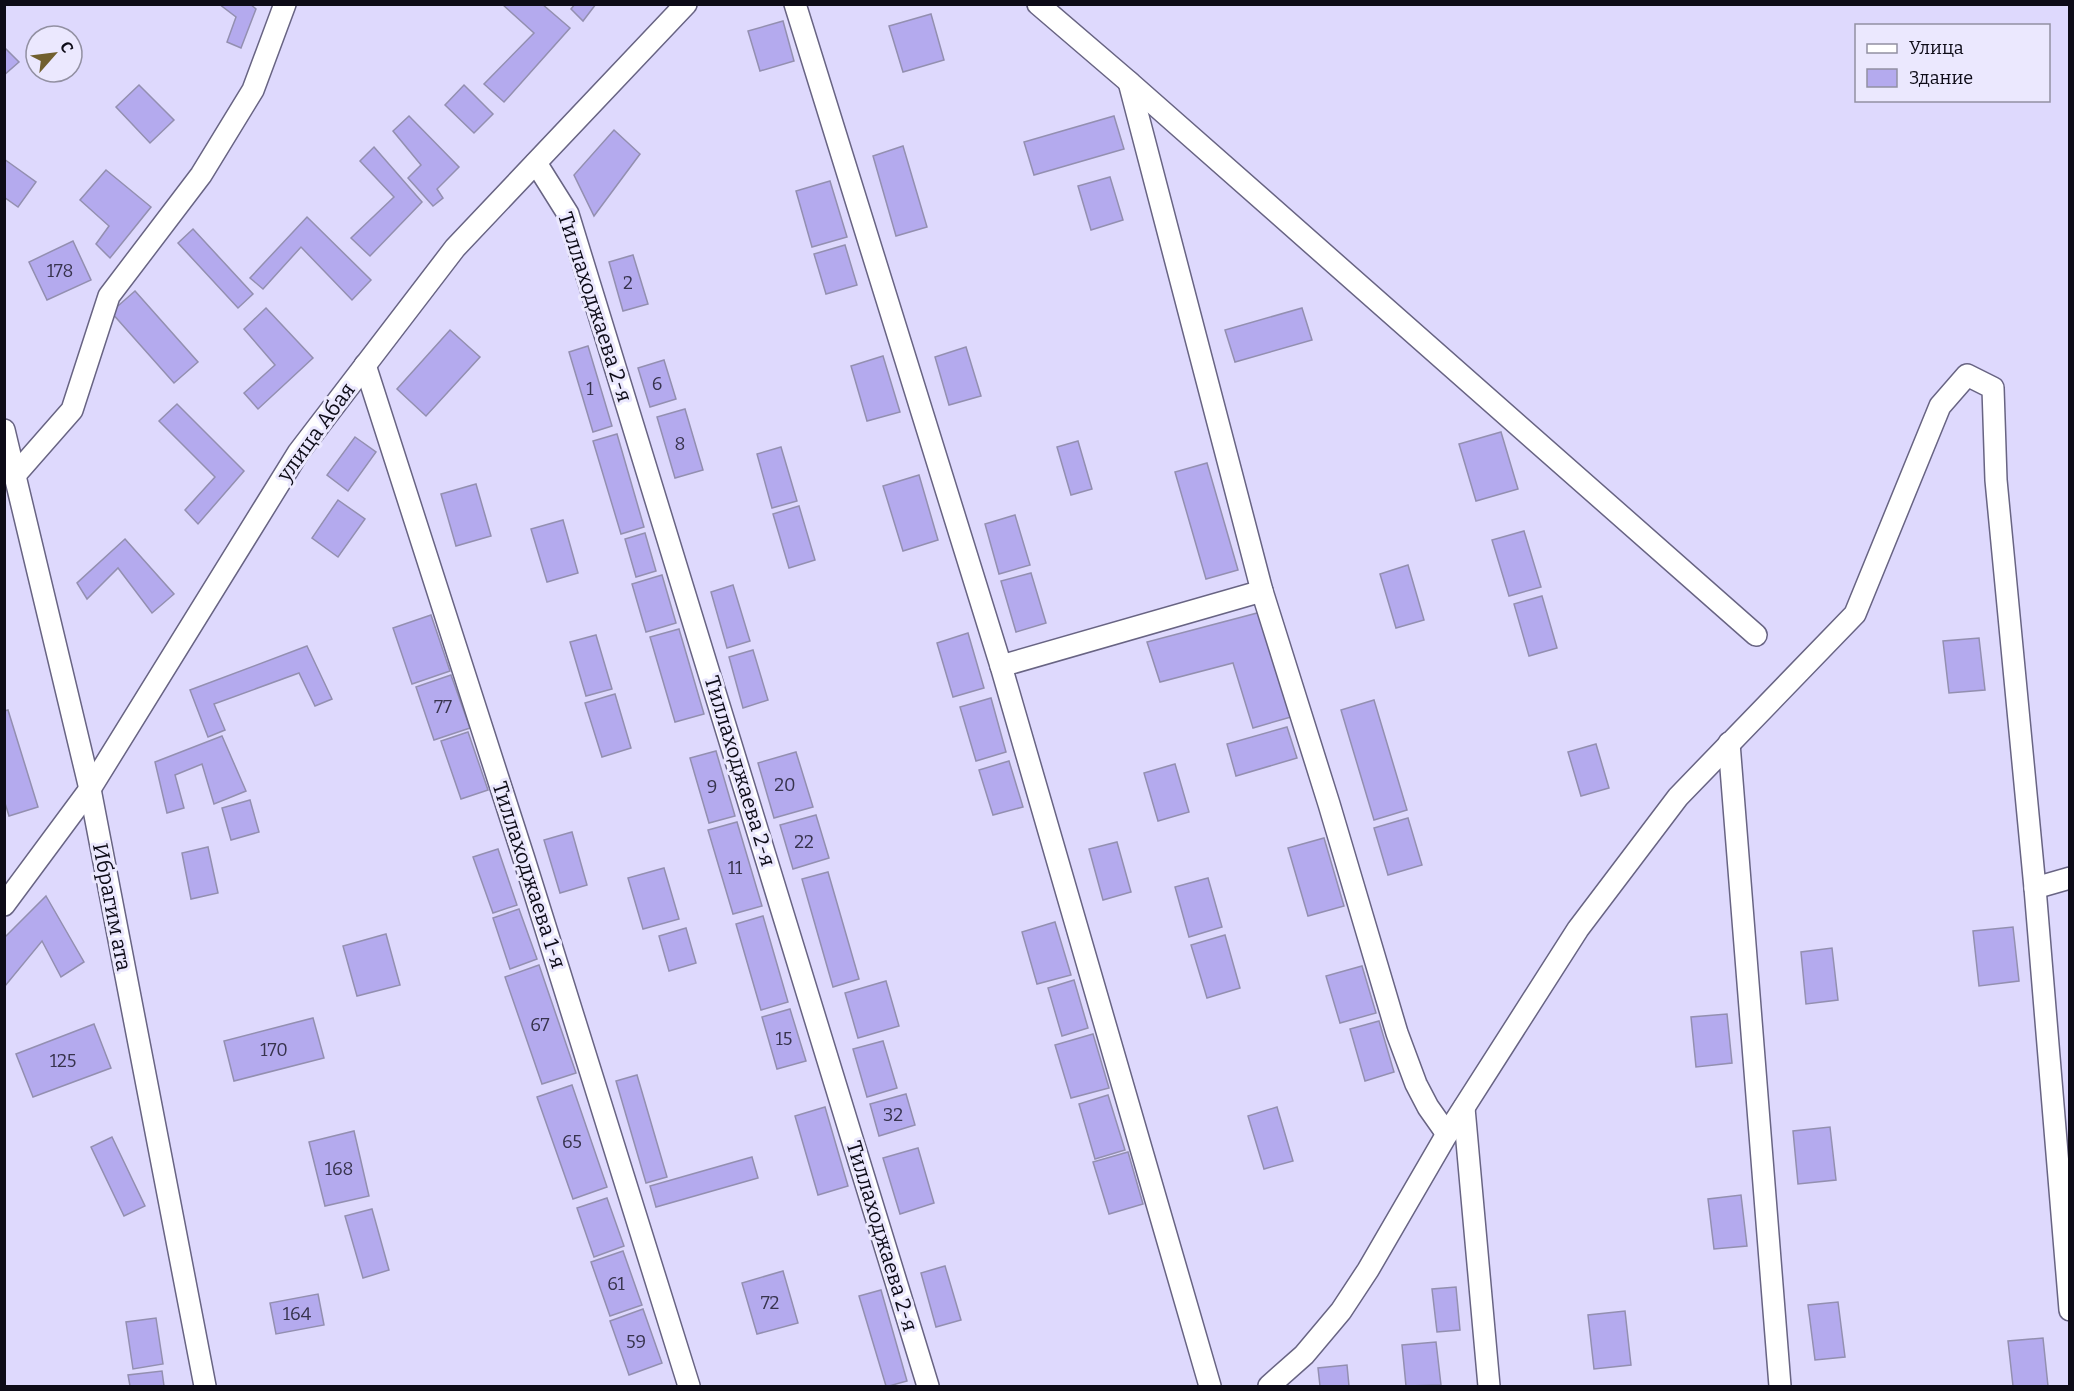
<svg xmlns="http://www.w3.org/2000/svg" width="2074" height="1391" viewBox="0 0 2074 1391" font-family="Bitter,serif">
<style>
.building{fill:#b4aaee;stroke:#938fb0;stroke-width:1.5}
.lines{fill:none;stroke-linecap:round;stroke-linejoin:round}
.minor-casing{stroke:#686483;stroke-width:24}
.minor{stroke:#fff;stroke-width:21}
.labels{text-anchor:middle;stroke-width:6;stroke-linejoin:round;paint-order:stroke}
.number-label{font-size:18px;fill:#37334d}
.street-label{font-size:21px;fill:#0d0b17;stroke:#ebe8fe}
</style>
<rect width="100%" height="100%" fill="#ded9fd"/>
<!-- building -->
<g class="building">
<polygon points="219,4 250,4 256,9 241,48 227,42 236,17"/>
<polygon points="502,4 542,4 570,28 504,102 484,84 534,33"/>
<polygon points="575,4 596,4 583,21 571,9"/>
<polygon points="931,14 944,60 903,72 889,26"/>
<polygon points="783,21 794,61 760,71 748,31"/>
<polygon points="4,47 19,62 4,75"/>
<polygon points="139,85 174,120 150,143 116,107"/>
<polygon points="464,85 493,114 474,133 445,105"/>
<polygon points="409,116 459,167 437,189 443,198 433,206 408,178 421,165 393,131"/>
<polygon points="1114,116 1124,149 1034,175 1024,142"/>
<polygon points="614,130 640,154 594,216 574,175"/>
<polygon points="903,146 927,227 896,236 873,156"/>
<polygon points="374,147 422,202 370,256 351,238 394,197 360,161"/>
<polygon points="4,159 36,182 18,207 4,197"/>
<polygon points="106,170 151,207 110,258 96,244 109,226 80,200"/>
<polygon points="1110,177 1123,220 1091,230 1078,186"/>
<polygon points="830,181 847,237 812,247 796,191"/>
<polygon points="307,217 371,280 352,300 301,247 263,289 250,278"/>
<polygon points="193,229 253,294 238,308 178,243"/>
<polygon points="73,241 91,280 47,300 29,262"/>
<polygon points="845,245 857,285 826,294 814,254"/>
<polygon points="633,255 648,304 623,311 609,262"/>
<polygon points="135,291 198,362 174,383 111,312"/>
<polygon points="266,308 313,358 258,409 244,393 275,365 244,329"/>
<polygon points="1302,308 1312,340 1235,362 1225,330"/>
<polygon points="450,330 480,357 426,416 397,389"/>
<polygon points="588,346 612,426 593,432 569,352"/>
<polygon points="966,347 981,396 949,405 935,357"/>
<polygon points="883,356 900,412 867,421 851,366"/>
<polygon points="664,360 676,399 650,407 638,368"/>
<polygon points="177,404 244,471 198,524 185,510 215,477 159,421"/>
<polygon points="685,409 703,470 675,478 657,417"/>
<polygon points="1501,432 1518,489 1476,501 1459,444"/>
<polygon points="617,434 644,527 621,534 593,441"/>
<polygon points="355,437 376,452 348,491 327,475"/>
<polygon points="1078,441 1092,489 1071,495 1057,447"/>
<polygon points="781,447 797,501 772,508 757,454"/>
<polygon points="1207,463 1238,570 1206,579 1175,472"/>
<polygon points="919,475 938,540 903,551 883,486"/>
<polygon points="476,484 491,536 456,546 441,494"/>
<polygon points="338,500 365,519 338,557 312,538"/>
<polygon points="799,506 815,560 789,568 773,514"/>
<polygon points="1015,515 1030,565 999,574 985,524"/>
<polygon points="563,520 578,573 547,582 531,529"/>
<polygon points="1524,531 1541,587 1509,596 1492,540"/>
<polygon points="645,533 656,571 636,577 625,539"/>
<polygon points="125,539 174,594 152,613 118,568 87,599 77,583"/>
<polygon points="1408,565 1424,620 1396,628 1380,574"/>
<polygon points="1031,573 1046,623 1016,632 1001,581"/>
<polygon points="662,575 676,623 646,632 632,584"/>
<polygon points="733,585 750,641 727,648 711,592"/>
<polygon points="1542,596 1557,648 1529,656 1514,604"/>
<polygon points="1261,612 1291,717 1253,728 1233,663 1160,682 1147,642"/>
<polygon points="431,615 450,671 412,684 393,628"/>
<polygon points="679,629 704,714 675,722 650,637"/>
<polygon points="968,633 984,688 953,697 937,643"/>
<polygon points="596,635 612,689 586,696 570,642"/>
<polygon points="1979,638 1985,690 1949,693 1943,641"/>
<polygon points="307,646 332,699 315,706 299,673 214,704 225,730 208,737 190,690"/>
<polygon points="753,650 768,700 743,708 729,657"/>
<polygon points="451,675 470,728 434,740 416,687"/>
<polygon points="615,694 631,748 602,757 585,703"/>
<polygon points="991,698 1006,752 976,761 960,707"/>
<polygon points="1374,700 1407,810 1374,820 1341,710"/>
<polygon points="8,710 38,807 9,816 4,800 4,711"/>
<polygon points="1287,727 1297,758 1236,776 1227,744"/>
<polygon points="468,732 488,790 461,799 441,741"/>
<polygon points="222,736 246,791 214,804 202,764 175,775 184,808 167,813 155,762"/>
<polygon points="1596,744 1609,788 1581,796 1568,752"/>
<polygon points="716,751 735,816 709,823 690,758"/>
<polygon points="796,752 813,807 774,818 758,763"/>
<polygon points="1009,761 1023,807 993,815 979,770"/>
<polygon points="1175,764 1189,812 1158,821 1144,773"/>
<polygon points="250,800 259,832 231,840 222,808"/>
<polygon points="816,815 829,858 793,869 780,825"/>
<polygon points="1408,818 1422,865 1388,875 1374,828"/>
<polygon points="737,822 762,906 733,914 708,830"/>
<polygon points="572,832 587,885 560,893 544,840"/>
<polygon points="1324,838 1344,906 1308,916 1288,848"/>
<polygon points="1117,842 1131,892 1103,900 1089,849"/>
<polygon points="208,847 218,893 191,899 182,853"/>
<polygon points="498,849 517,905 493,913 473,857"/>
<polygon points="664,868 679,919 643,929 628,878"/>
<polygon points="828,872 859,979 833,987 802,879"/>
<polygon points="1208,878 1222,927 1189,937 1175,887"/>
<polygon points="46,896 84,962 61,977 42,941 5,986 4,938"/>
<polygon points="519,909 537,959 510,969 493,918"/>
<polygon points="763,916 788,1002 761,1010 736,924"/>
<polygon points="1055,922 1071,975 1037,984 1022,932"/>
<polygon points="2013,927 2019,981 1979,986 1973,931"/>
<polygon points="686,928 696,963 669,971 659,936"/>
<polygon points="386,934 400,985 357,996 343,946"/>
<polygon points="1225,935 1240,988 1207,998 1191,945"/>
<polygon points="1832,948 1838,1000 1806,1004 1801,952"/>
<polygon points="539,965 576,1073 542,1084 505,977"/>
<polygon points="1362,966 1376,1013 1340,1023 1326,976"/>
<polygon points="1074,980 1088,1028 1062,1036 1048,988"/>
<polygon points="886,981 899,1026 858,1038 845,993"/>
<polygon points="790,1009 806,1061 777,1069 762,1017"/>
<polygon points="1727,1014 1732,1063 1696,1067 1691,1017"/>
<polygon points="313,1018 324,1058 234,1081 224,1041"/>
<polygon points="1379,1021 1394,1072 1365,1081 1350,1029"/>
<polygon points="94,1024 111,1068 33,1097 16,1054"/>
<polygon points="1093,1034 1109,1088 1071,1098 1055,1045"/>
<polygon points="883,1041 897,1088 867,1097 853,1049"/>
<polygon points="637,1075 667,1177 646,1183 616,1081"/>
<polygon points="572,1085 607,1187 573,1199 537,1097"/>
<polygon points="906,1094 915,1125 879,1136 870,1104"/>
<polygon points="1108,1095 1125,1150 1095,1159 1079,1104"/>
<polygon points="825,1107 848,1186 818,1195 795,1116"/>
<polygon points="1277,1107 1293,1161 1264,1169 1248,1116"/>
<polygon points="1830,1127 1836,1180 1798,1184 1793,1131"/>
<polygon points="354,1131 369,1196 325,1206 309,1142"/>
<polygon points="112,1137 145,1206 124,1216 91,1147"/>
<polygon points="918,1148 934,1203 900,1214 883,1158"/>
<polygon points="1128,1152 1143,1204 1109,1214 1093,1162"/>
<polygon points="752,1157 758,1178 656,1207 650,1186"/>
<polygon points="1741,1195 1747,1246 1714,1249 1708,1199"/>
<polygon points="607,1198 624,1246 594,1257 577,1208"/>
<polygon points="372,1209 389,1270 363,1278 345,1216"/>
<polygon points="623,1251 642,1305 610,1316 591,1262"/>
<polygon points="945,1266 961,1320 936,1327 921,1273"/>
<polygon points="783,1271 798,1323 757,1334 742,1283"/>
<polygon points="1456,1287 1460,1330 1437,1332 1432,1289"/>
<polygon points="881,1290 907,1381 889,1386 886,1386 859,1296"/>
<polygon points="318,1294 324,1325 276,1334 270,1303"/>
<polygon points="1838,1302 1845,1357 1815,1360 1808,1305"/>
<polygon points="643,1309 662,1363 629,1375 610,1321"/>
<polygon points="1625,1311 1631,1365 1594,1369 1588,1315"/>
<polygon points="156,1318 163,1364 133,1369 126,1322"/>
<polygon points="2043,1338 2048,1386 2013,1386 2008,1341"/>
<polygon points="1436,1342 1441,1385 1406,1386 1402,1345"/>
<polygon points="1347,1365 1349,1386 1320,1386 1318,1368"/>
<polygon points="162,1371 164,1386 130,1386 128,1375"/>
</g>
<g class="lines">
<defs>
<g id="minor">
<polyline points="795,4 1001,666 1210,1386"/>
<polyline points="1038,4 1129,82 1756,635"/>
<polyline points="1129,82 1262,591 1329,804 1397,1033 1416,1084 1428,1107 1447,1134"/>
<polyline points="536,163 568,214 928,1386"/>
<polyline points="365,365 524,859 689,1386"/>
<polyline points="4,430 90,789 205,1386"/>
<polyline points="15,475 72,410 109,296 201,175 253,90 285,4"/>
<polyline points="1001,666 1262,591"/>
<polyline points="1729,743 1780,1386"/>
<polyline points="2035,888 2070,878"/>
<polyline points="4,905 90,789 298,453 455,248 686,4"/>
<polyline points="1464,1108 1489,1386"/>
<polyline points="1269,1386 1304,1355 1341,1311 1368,1270 1447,1134 1578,929 1678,797 1855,614 1940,406 1967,375 1993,388 1996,480 2035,888 2070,1310"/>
</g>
</defs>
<!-- minor casing -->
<use href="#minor" class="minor-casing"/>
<!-- minor -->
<use href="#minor" class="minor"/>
</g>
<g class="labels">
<!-- number labels -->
<g class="number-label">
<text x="60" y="277">178</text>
<text x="628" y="289">2</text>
<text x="657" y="390">6</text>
<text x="590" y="395">1</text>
<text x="680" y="450">8</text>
<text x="443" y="713">77</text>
<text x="785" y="791">20</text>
<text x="712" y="793">9</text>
<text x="804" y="848">22</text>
<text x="735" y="874">11</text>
<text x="540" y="1031">67</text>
<text x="784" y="1045">15</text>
<text x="274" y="1056">170</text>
<text x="63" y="1067">125</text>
<text x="893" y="1121">32</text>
<text x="572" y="1148">65</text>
<text x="339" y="1175">168</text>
<text x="616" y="1290">61</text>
<text x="770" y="1309">72</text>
<text x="297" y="1320">164</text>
<text x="636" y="1348">59</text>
</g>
<!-- street labels -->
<g class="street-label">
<text transform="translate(595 307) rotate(72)" y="7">Тиллаходжаева 2-я</text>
<text transform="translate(316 432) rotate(-54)" y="7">улица Абая</text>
<text transform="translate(740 771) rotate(73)" y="7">Тиллаходжаева 2-я</text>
<text transform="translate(529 875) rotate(72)" y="7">Тиллаходжаева 1-я</text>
<text transform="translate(112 907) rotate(79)" y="7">Ибрагим ата</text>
<text transform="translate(882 1236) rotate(73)" y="7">Тиллаходжаева 2-я</text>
</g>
</g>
<!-- border -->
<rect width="2074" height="1391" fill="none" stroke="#0d0b17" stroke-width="12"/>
<!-- legend -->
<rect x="1855" y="24" width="195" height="78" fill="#ebe8fe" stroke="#9290a2" stroke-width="1.5"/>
<rect x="1867" y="44" width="30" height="9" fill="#ffffff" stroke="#9290a2" stroke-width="1.5"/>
<text x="1909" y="54" font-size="18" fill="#0d0b17">Улица</text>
<rect x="1867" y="69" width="30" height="18" fill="#b4aaee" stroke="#9290a2" stroke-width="1.5"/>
<text x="1909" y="84" font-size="18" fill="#0d0b17">Здание</text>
<!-- north arrow -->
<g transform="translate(54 54) rotate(62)"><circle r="28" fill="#ebe8fe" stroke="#9290a2" stroke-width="1.5"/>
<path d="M0-4.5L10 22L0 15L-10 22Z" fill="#715f2e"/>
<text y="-9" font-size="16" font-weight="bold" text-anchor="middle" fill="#0d0b17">С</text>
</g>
</svg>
